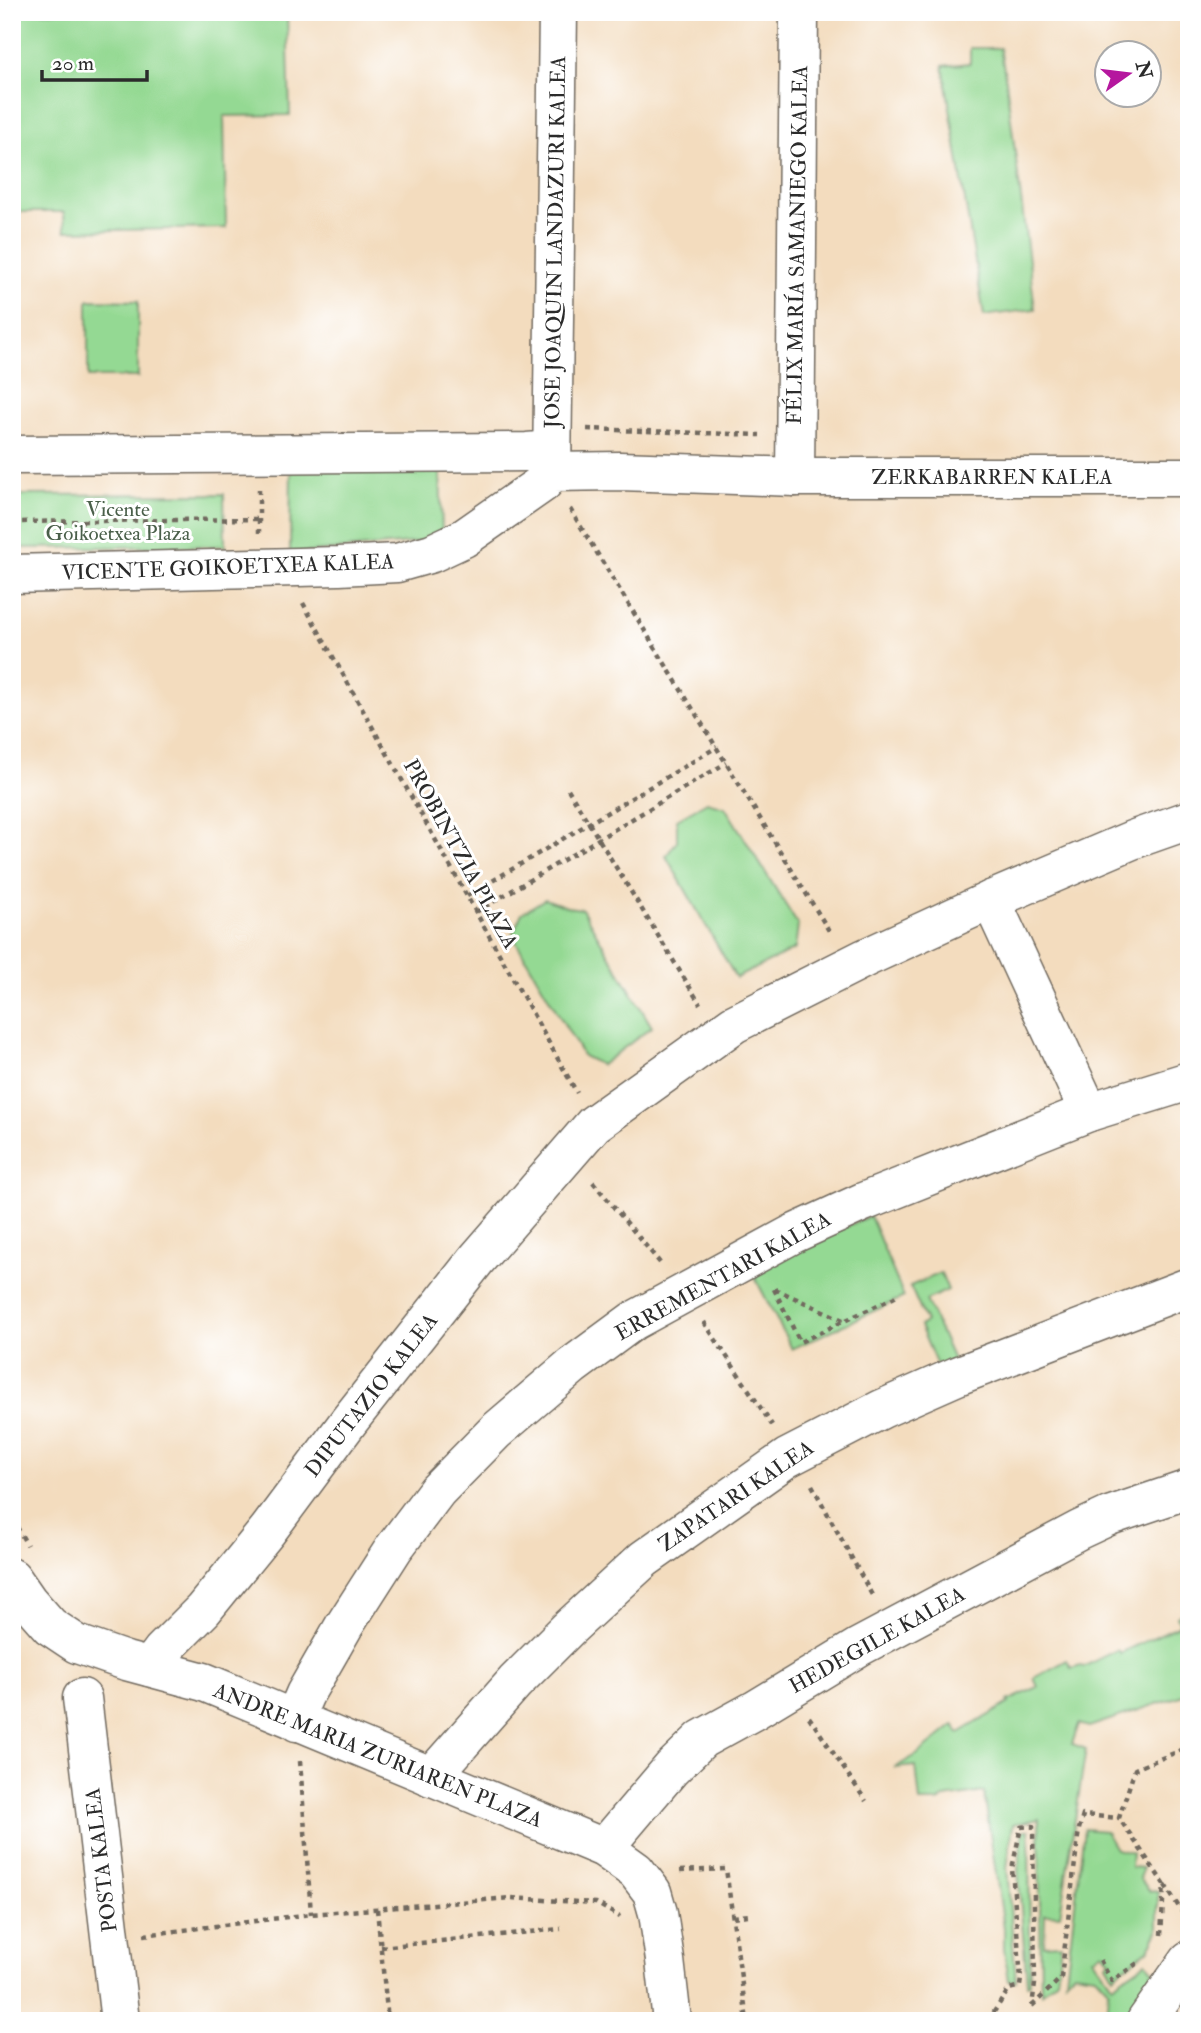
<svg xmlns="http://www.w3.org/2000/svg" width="1201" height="2033" viewBox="0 0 1201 2033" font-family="'IM FELL Double Pica',serif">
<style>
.green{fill:#94d993;stroke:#60825f;stroke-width:2}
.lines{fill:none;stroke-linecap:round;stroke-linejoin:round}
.minor-casing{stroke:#71695e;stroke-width:41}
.path{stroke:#71695e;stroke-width:4.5;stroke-dasharray:5 5;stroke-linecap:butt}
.minor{stroke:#fff;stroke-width:38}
.labels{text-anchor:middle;stroke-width:6;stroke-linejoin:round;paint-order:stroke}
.street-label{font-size:21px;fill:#2b2b2b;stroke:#fff}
.park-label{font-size:21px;fill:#4a5f4a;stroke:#fff}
</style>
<rect width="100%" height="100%" fill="#fff"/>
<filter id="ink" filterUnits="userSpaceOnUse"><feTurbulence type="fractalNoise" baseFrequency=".0143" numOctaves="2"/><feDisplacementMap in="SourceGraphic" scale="14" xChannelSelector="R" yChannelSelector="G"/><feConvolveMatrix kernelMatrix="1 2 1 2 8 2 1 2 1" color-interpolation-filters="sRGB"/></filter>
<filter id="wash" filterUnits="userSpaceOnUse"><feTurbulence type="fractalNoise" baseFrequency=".00686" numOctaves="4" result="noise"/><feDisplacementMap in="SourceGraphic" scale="28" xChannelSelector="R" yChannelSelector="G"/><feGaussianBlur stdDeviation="1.57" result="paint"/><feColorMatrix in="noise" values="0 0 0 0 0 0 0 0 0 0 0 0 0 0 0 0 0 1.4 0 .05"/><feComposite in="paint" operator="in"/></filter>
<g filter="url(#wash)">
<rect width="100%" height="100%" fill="#f3dcbe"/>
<!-- green -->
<g class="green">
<polygon points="12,12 287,12 290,115 224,116 226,228 65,231 64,212 13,212"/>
<polygon points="970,48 1000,48 1006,81 1035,309 984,316 943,66 970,63"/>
<polygon points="88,300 138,301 138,377 88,377"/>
<polygon points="291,464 440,467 442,532 421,542 290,554"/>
<polygon points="224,494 225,546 12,548 12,495"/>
<polygon points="707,802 725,807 798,925 795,949 736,978 666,856 677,841 677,819"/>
<polygon points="545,899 567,907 582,909 652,1027 601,1065 583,1056 512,935 522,913"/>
<polygon points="870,1216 904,1297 792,1349 750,1268"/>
<polygon points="941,1273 948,1290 926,1300 954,1362 938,1368 920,1326 926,1322 910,1286"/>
<polygon points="1189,1609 1189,1693 1089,1727 1079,1724 1072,1744 1086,1749 1060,1915 1045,1914 1044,1945 1061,1944 1057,1979 1041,1993 1039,1819 1013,1824 1007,1868 1016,1981 1009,1981 1004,1949 1004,1928 984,1792 945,1798 938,1802 920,1802 916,1766 894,1768 918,1754 954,1725 959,1733 1009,1703 1008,1701 1038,1687 1034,1678 1067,1660 1071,1668 1081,1665 1083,1667 1117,1650 1120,1653 1180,1625 1177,1616"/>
<polygon points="1084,1829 1105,1831 1116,1849 1132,1853 1131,1867 1143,1868 1139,1878 1150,1891 1158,1892 1158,1931 1149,1949 1113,1976 1106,1964 1110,1960 1103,1951 1093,1958 1112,1985 1146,1962 1155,1972 1123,2021 1107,2021 1109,1990 1095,1975 1074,1972 1066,1980"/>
<polygon points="1023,1830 1029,1830 1030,1983 1027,1984 1018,1870"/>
</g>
</g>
<g filter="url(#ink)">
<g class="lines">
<defs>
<g id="minor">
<polyline points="12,455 527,452 552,450"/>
<polyline points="552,472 558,12"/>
<polyline points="795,477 799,12"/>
<polyline points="12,574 339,566 397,563 432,553 464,538 543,483 552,472 620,471 795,477 1189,477"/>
<polyline points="991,900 1089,1112"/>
<polyline points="12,1578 28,1601 50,1626 77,1644 126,1661 204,1682 604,1848 636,1871 652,1892 658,1913 665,1960 672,2021"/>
<polyline points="150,1667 162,1651 203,1610 268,1530 349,1421 477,1259 594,1124 734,1024 865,958 991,900 1132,840 1189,820"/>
<polyline points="82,1698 120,2021"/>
<polyline points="297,1722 298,1710 305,1694 344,1626 394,1548 437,1491 496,1431 572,1366 633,1321 793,1234 863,1202 1089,1112 1189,1081"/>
<polyline points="431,1777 515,1682 568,1629 644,1559 787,1458 882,1409 957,1376 1189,1287"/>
<polyline points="604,1848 671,1769 702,1739 755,1710 859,1647 1079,1530 1109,1516 1189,1489"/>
<polyline points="1146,2021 1189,1960"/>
</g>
</defs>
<!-- minor casing -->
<use href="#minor" class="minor-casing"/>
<!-- path -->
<g class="path">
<polyline points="587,429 760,435"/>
<polyline points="259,489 259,533"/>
<polyline points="570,509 831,934"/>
<polyline points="12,522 259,519"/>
<polyline points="303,603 577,1093"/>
<polyline points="568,789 700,1004"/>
<polyline points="467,896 717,747"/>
<polyline points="476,912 726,763"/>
<polyline points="593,1182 661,1264"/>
<polyline points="774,1289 800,1342 899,1295"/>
<polyline points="775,1289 843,1320"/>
<polyline points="704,1322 772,1425"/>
<polyline points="812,1485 873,1597"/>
<polyline points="12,1518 27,1545"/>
<polyline points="809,1717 866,1801"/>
<polyline points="300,1761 311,1914"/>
<polyline points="680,1871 726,1869 747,2021"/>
<polyline points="1165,1885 1189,1923"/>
<polyline points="377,1909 388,2021"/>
<polyline points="733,1917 749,1915"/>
<polyline points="144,1935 311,1914 510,1898 596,1903 620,1917"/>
<polyline points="1161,1935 1164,1884 1119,1818 1135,1769 1189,1747"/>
<polyline points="381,1947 561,1929"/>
<polyline points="1100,1960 1112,1981 1139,1962"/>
<polyline points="1032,2006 1061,1978 1079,1829 1083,1815 1119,1818"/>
<polyline points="988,2021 1009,1989 1020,1986 1021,1979 1012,1869 1021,1827 1033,1826 1035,1984 1032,2006"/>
</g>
<!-- minor -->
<use href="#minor" class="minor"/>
</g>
</g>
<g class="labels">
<!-- street labels -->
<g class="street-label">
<text transform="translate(555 242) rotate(-89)" y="7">JOSE JOAQUIN LANDAZURI KALEA</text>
<text transform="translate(797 245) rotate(-89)" y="7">FÉLIX MARÍA SAMANIEGO KALEA</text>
<text x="992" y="484">ZERKABARREN KALEA</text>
<text transform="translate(228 567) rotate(-2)" y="7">VICENTE GOIKOETXEA KALEA</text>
<text transform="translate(461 854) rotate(61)" y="7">PROBINTZIA PLAZA</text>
<text transform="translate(723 1276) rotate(-29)" y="7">ERREMENTARI KALEA</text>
<text transform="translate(371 1395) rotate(-52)" y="7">DIPUTAZIO KALEA</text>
<text transform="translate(736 1496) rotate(-34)" y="7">ZAPATARI KALEA</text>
<text transform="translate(877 1640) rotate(-29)" y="7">HEDEGILE KALEA</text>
<text transform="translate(378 1755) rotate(22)" y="7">ANDRE MARIA ZURIAREN PLAZA</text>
<text transform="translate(101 1860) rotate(-97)" y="7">POSTA KALEA</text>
</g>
<!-- park labels -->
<g class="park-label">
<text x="118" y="516">Vicente<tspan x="118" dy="24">Goikoetxea Plaza</tspan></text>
</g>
</g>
<!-- margin -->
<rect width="1201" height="2033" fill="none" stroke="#fff" stroke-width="42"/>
<!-- north arrow -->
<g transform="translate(1128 74) rotate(76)"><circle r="33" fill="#ffffff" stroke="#aaaaaa" stroke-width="2"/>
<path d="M0-5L12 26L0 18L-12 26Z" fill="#b5179e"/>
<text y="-10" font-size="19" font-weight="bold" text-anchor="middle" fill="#2b2b2b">N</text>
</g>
<!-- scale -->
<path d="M42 70v10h105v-10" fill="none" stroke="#2b2b2b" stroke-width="3.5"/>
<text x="52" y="70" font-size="21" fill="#2b2b2b" stroke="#ffffff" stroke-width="5" paint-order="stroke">20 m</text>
</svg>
